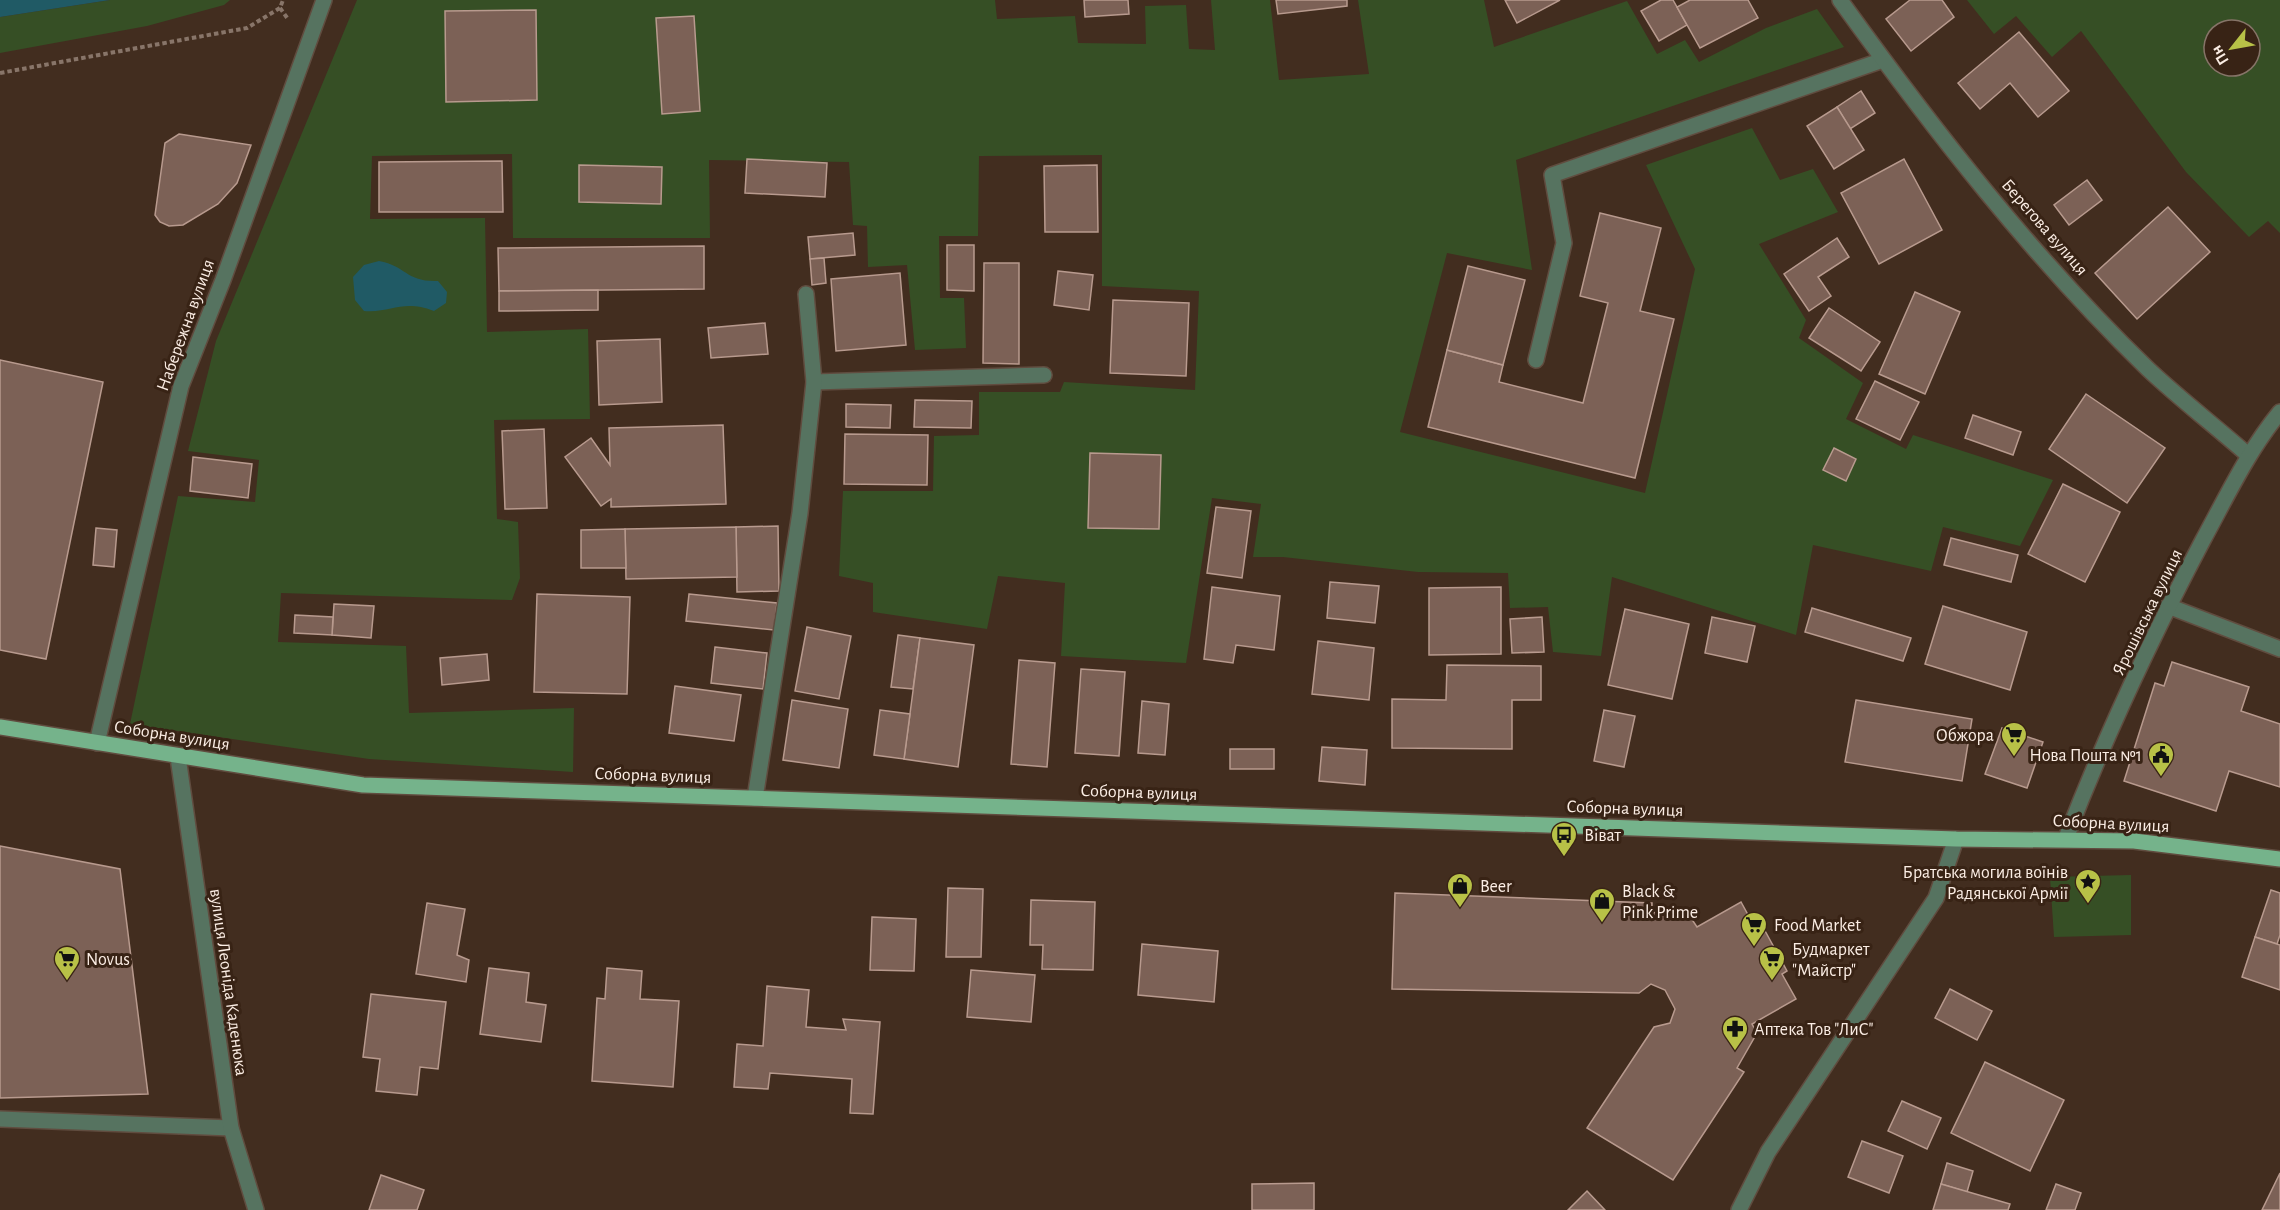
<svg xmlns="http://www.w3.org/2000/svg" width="2280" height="1210" viewBox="0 0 2280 1210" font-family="'Alegreya Sans',sans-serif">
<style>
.green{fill:#364f25;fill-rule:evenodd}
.water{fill:#205a65}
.building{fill:#7c6156;stroke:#b89a8e;stroke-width:1.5}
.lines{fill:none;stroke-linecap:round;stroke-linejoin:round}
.service-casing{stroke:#604c3f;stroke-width:18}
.minor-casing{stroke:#604c3f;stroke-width:18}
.tertiary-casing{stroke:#604c3f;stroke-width:18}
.primary-casing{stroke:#604c3f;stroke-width:18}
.path{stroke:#887569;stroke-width:4;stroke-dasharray:4.5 3;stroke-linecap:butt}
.service{stroke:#567360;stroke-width:15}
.minor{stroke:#567360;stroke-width:15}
.tertiary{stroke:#567360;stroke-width:15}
.primary{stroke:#75b38b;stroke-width:15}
.labels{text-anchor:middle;stroke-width:6;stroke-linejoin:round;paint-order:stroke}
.street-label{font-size:18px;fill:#fbede4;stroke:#382315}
.poi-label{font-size:18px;fill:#fbede4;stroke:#382315;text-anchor:start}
</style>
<rect width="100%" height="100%" fill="#422d1f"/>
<!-- green -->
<g class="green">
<polygon points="110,0 230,0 224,5 147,26 0,53 0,17"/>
<polygon points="357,0 995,0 997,19 1075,16 1078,43 1146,44 1145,6 1186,5 1189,49 1215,50 1211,0 1270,0 1279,80 1369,74 1358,0 1484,0 1494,47 1627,1 1657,54 1685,40 1699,62 1766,28 1817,9 1844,47 1516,160 1532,270 1447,253 1400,432 1645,493 1695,269 1646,165 1752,128 1780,180 1813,169 1838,212 1759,244 1806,320 1799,338 1863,383 1846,419 1906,449 1913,435 2053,480 2020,546 1943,527 1931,571 1813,545 1796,635 1612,577 1601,656 1553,652 1548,607 1510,608 1508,573 1418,572 1283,557 1253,557 1261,504 1212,498 1186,663 1061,656 1065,583 998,576 987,629 873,612 873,583 839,576 843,491 933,491 934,436 979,435 979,392 1060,392 1064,382 1195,390 1199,291 1102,286 1102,155 979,156 978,236 939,236 940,298 964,298 966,348 915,350 907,265 868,267 867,226 853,225 849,162 709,160 710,238 513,238 512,154 372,156 370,219 485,218 487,332 588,329 590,419 494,420 497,519 518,522 520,578 512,600 281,593 278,642 406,646 409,713 574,708 573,772 369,759 130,724 178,496 255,502 259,460 188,451 216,341"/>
<path d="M 1967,0 L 2280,0 L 2280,233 L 2268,221 L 2249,237 L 2186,172 L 2081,31 L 2052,57 L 2016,16 L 1994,34 ZM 2214,30 L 2250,30 L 2250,66 L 2214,66 Z"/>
<polygon points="2131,875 2131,935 2054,937 2050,877"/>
</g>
<!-- water -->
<g class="water">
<polygon points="0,0 110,0 0,17"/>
<path d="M 379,261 C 407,266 405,282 438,281 L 447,292 L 446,303 L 434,311 C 402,299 393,313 364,311 L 355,300 L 353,277 L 364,265 Z"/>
</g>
<!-- building -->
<g class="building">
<polygon points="1084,0 1128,0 1129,14 1085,17"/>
<polygon points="1276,0 1347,0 1347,6 1278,14"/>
<polygon points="1505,0 1560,0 1517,23"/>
<polygon points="1661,0 1673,0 1687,25 1659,41 1641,11"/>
<polygon points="1690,0 1748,0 1758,18 1700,48 1677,7"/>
<polygon points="1910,0 1942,0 1954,17 1911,51 1886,19"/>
<polygon points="536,10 537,100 446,102 445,11"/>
<polygon points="694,16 700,111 662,114 656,18"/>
<polygon points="2019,32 2069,91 2038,117 2010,83 1980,109 1958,83"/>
<polygon points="1861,91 1875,113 1850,129 1837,107"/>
<polygon points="1837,107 1864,150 1834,169 1807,126"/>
<polygon points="179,134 251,145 237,183 218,204 183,225 169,226 160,222 155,215 165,143"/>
<polygon points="747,159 827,163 825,197 745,193"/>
<polygon points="1904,159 1942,230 1879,264 1841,193"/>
<polygon points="502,161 503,212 379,212 379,162"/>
<polygon points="579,165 662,167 661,204 579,202"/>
<polygon points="1097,165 1098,232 1045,232 1044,166"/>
<polygon points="2087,180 2102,200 2069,225 2054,205"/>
<polygon points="2168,207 2210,252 2137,319 2095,273"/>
<polygon points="1600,213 1661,228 1640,311 1674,319 1635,478 1428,427 1447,350 1503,365 1499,382 1583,403 1608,303 1580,296"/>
<polygon points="853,233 855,255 810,259 808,237"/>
<polygon points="1837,238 1849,257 1818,277 1831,296 1809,311 1784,274"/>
<polygon points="947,245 974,245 974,291 947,290"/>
<polygon points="704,246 704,289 499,291 498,248"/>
<polygon points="824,258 826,283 812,285 810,259"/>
<polygon points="984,263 1019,263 1019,364 983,363"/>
<polygon points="1468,266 1525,280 1503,365 1447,350"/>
<polygon points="1058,271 1093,275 1089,310 1054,305"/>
<polygon points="900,273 906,345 836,351 831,279"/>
<polygon points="598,290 598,310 499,311 499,291"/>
<polygon points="1915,292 1960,312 1925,394 1879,374"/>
<polygon points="1113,300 1189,303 1186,376 1110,373"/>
<polygon points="1829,308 1880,342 1861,371 1809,338"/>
<polygon points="765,323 768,354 711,358 708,328"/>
<polygon points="660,339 662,402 599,405 597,341"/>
<polygon points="0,360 103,382 46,659 0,650"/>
<polygon points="1875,381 1919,402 1900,440 1856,419"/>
<polygon points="2086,394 2165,448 2127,503 2049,449"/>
<polygon points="915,400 972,401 971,428 914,427"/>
<polygon points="846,404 891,405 890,428 846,427"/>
<polygon points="1973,415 2021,432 2013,455 1965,438"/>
<polygon points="723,425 726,504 611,507 611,499 601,506 565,457 591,438 610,465 609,428"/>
<polygon points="544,429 547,508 505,509 502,431"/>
<polygon points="845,434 928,435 927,485 844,484"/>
<polygon points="1834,448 1856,459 1846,481 1823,470"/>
<polygon points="1090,453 1161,455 1159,529 1088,528"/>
<polygon points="193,457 252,464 248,498 190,491"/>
<polygon points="2063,484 2120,512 2085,582 2028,554"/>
<polygon points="1216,507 1251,511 1242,578 1207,573"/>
<polygon points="778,526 779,591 737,592 736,527"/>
<polygon points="736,527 737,577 626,579 625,529"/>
<polygon points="96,528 117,530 114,567 93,565"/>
<polygon points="625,529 626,568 581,568 581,530"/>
<polygon points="1951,538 2018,555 2011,582 1944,565"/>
<polygon points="1330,582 1379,586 1375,623 1327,618"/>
<polygon points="1212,587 1280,596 1274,650 1236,645 1233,663 1204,659"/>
<polygon points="1501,587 1501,654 1429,655 1429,588"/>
<polygon points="537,594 630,597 627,694 534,692"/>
<polygon points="689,594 777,603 774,630 686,621"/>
<polygon points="334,604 374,606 371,638 332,635"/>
<polygon points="1943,606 2027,632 2010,690 1925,664"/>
<polygon points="1812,608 1911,638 1903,661 1805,632"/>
<polygon points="1625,609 1689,624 1672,699 1608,685"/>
<polygon points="295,615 333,617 332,635 294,633"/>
<polygon points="1542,617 1544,652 1512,653 1510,619"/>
<polygon points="1712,617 1755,626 1747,662 1705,653"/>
<polygon points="807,627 851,636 839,699 795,691"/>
<polygon points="898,635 920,638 913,689 891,687"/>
<polygon points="920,638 974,645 958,767 904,759"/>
<polygon points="1318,641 1374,648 1369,700 1312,694"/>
<polygon points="715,647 767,653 763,689 711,683"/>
<polygon points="487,654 489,680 442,685 440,658"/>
<polygon points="1019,660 1055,663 1047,767 1011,764"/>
<polygon points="2172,662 2249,687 2241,711 2280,724 2280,787 2229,771 2216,811 2124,781 2155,683 2164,686"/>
<polygon points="1447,665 1541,666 1541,700 1512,700 1512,749 1392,748 1392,699 1446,700"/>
<polygon points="1081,669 1125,672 1119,756 1075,753"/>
<polygon points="675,686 741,695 734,741 669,733"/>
<polygon points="792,700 848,709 839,768 783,760"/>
<polygon points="1856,700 1972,719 1962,781 1845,762"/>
<polygon points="1142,701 1169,704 1165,755 1138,753"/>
<polygon points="880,710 910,714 904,759 874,755"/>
<polygon points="1604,710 1635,716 1624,767 1594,761"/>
<polygon points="2002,728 2043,742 2027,788 1985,774"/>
<polygon points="1322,747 1367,750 1365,785 1319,781"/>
<rect x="1230" y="749" width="44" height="20"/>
<polygon points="0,846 120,869 148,1094 0,1098"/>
<polygon points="948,888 983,889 981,957 946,957"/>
<polygon points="2271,890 2280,893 2280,935 2277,944 2255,937"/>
<polygon points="1395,893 1652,903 1652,912 1691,918 1697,927 1741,902 1752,922 1758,918 1787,971 1782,974 1796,999 1752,1024 1757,1033 1737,1068 1744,1072 1673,1180 1587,1128 1654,1027 1670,1023 1675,1009 1665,990 1651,984 1639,993 1392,989"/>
<polygon points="1031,900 1095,902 1093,970 1042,969 1043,945 1030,945"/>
<polygon points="427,903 465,909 457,955 469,960 466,982 416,974"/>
<polygon points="872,917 916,919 914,971 870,970"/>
<polygon points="2255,937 2280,945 2280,990 2242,977"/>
<polygon points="1142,944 1218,951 1214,1002 1138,995"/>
<polygon points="489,968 529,973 526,1002 546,1005 541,1042 480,1034"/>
<polygon points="607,968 642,971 640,999 679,1001 673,1087 592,1081 597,998 605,999"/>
<polygon points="971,970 1035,975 1031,1022 967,1017"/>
<polygon points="767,986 809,990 806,1027 846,1030 843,1019 880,1022 873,1114 850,1113 852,1079 770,1073 768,1089 734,1087 737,1044 763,1046"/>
<polygon points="1950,989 1992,1011 1977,1040 1935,1018"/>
<polygon points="371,994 446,1002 438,1069 420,1067 417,1095 376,1091 380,1059 363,1057"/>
<polygon points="1985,1062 2064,1100 2030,1171 1951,1133"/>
<polygon points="1902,1101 1941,1118 1927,1149 1888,1131"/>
<polygon points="1862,1141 1903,1156 1889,1193 1848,1177"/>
<polygon points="1947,1163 1973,1171 1967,1192 1941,1184"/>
<polygon points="2280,1173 2280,1210 2262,1210"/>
<polygon points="381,1175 424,1190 417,1210 369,1210"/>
<polygon points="1314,1183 1314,1210 1252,1210 1252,1184"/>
<polygon points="1941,1184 2010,1204 2008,1210 1933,1210"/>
<polygon points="2056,1184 2081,1193 2075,1210 2046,1210"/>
<polygon points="1587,1191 1605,1210 1568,1210"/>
</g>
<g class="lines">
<defs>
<g id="service">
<polyline points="1536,360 1564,243 1552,175 1883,60"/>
<polyline points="814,382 1044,375"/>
<polyline points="2168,606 2280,649"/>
<polyline points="755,798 800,513 814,382 806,294"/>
<polyline points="0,1119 231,1128"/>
</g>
<g id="minor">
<path d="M 1840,0 C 1933,129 2033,258 2148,369 C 2180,399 2215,426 2248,455"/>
<polyline points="97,743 181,386 223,280 324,0"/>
<polyline points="178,757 231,1128 256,1210"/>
<path d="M 2066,838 C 2104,739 2153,635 2203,540 C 2227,496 2248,451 2280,412"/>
</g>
<polyline id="tertiary" points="1739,1210 1768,1152 1936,898 1956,839"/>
<polyline id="primary" points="0,727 363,785 1956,839 2134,841 2280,859"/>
</defs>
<!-- service casing -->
<use href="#service" class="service-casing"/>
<!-- minor casing -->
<use href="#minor" class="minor-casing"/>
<!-- tertiary casing -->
<use href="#tertiary" class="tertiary-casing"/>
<!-- primary casing -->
<use href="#primary" class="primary-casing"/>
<!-- path -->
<g class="path">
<polyline points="280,8 288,19"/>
<polyline points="0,73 247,28 280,8 283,0"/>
</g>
<!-- service -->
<use href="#service" class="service"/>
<!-- minor -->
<use href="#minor" class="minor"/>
<!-- tertiary -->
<use href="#tertiary" class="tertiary"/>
<!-- primary -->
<use href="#primary" class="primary"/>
</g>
<!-- icons -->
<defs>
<symbol id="supermarket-pin" viewBox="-11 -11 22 30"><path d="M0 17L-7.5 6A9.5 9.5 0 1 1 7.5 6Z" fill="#b8c147" stroke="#382315"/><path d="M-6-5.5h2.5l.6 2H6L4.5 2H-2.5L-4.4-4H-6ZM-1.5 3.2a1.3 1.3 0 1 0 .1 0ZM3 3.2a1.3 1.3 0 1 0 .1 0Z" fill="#111"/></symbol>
<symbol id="civic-pin" viewBox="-11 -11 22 30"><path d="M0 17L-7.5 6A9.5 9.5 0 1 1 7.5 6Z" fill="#b8c147" stroke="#382315"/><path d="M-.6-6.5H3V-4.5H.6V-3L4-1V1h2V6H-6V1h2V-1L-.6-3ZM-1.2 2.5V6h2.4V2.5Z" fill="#111"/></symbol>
<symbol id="bus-pin" viewBox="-11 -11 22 30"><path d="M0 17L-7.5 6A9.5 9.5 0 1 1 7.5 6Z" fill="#b8c147" stroke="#382315"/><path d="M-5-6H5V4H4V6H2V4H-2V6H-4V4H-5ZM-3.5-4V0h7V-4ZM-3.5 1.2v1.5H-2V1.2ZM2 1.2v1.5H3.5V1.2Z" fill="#111"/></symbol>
<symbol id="sight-pin" viewBox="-11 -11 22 30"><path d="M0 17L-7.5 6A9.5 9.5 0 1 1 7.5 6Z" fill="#b8c147" stroke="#382315"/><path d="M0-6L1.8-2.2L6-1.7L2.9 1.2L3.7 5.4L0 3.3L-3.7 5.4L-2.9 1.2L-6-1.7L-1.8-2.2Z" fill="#111"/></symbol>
<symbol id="shop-pin" viewBox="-11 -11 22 30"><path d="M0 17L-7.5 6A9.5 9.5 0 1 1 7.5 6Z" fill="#b8c147" stroke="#382315"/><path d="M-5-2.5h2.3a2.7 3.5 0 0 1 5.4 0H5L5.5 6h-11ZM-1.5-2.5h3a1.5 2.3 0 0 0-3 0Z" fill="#111"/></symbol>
<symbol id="pharmacy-pin" viewBox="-11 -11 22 30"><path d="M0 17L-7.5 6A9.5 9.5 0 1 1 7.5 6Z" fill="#b8c147" stroke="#382315"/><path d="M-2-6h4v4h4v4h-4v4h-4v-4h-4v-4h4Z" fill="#111"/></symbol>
</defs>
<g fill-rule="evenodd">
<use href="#supermarket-pin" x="1999" y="720" width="30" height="40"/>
<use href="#civic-pin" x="2146" y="740" width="30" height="40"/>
<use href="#bus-pin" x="1549" y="820" width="30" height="40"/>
<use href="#sight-pin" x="2073" y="867" width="30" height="40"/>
<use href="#shop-pin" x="1445" y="871" width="30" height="40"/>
<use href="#shop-pin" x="1587" y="886" width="30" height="40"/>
<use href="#supermarket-pin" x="1739" y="910" width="30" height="40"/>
<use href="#supermarket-pin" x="52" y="944" width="30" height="40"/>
<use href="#supermarket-pin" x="1757" y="944" width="30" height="40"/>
<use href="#pharmacy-pin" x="1720" y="1014" width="30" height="40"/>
</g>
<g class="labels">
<!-- street labels -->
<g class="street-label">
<text transform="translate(2045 227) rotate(49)" y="6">Берегова вулиця</text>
<text transform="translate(185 325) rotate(-70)" y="6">Набережна вулиця</text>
<text transform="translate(2147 612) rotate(-64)" y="6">Ярошівська вулиця</text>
<text transform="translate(172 735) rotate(9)" y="6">Соборна вулиця</text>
<text transform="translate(653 775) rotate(2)" y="6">Соборна вулиця</text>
<text transform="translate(1139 792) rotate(2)" y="6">Соборна вулиця</text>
<text transform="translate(1625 808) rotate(2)" y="6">Соборна вулиця</text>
<text transform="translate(2111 823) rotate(3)" y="6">Соборна вулиця</text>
<text transform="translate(229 982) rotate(82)" y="6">вулиця Леоніда Каденюка</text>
</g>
<!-- poi labels -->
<g class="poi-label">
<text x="1994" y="741" text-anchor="end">Обжора</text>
<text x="2142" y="761" text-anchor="end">Нова Пошта №1</text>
<text x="1584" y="841">Віват</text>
<text x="2068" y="878" text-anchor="end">Братська могила воїнів<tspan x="2068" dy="21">Радянської Армії</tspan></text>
<text x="1480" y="892">Beer</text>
<text x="1622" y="897">Black &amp;<tspan x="1622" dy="21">Pink Prime</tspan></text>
<text x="1774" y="931">Food Market</text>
<text x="1792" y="955">Будмаркет<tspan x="1792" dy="21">"Майстр"</tspan></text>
<text x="86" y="965">Novus</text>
<text x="1754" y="1035">Аптека Тов "ЛиС"</text>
</g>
</g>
<!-- north arrow -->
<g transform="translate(2232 48) rotate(239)"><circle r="28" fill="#382315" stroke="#867468" stroke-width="1.5"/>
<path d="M0-4.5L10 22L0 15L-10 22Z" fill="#b8c147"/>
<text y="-9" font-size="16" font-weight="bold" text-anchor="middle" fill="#fbede4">Пн</text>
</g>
</svg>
